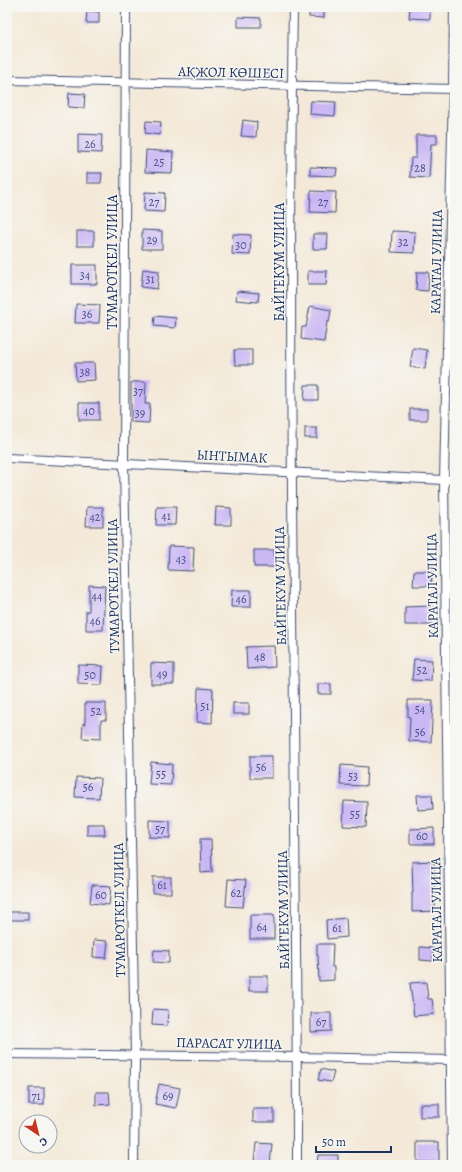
<svg xmlns="http://www.w3.org/2000/svg" width="462" height="1172" viewBox="0 0 462 1172" font-family="Alegreya,serif">
<style>
.building{fill:#c9b6f4}
.lines{fill:none;stroke-linecap:round;stroke-linejoin:round}
.street-casing{stroke:#3c4b70;stroke-width:10}
.street{stroke:#fff;stroke-width:8}
.labels{text-anchor:middle;stroke-width:3;stroke-linejoin:round;paint-order:stroke}
.number-label{font-size:12px;fill:#465184}
.street-label{font-size:14px;fill:#1b2f5e;stroke:#f6f6f2}
</style>
<rect width="100%" height="100%" fill="#f6f6f2"/>
<filter id="ink" filterUnits="userSpaceOnUse"><feTurbulence type="fractalNoise" baseFrequency=".025" numOctaves="2"/><feDisplacementMap in="SourceGraphic" scale="8" xChannelSelector="R" yChannelSelector="G"/><feConvolveMatrix kernelMatrix="1 2 1 2 8 2 1 2 1" color-interpolation-filters="sRGB"/></filter>
<filter id="wash" filterUnits="userSpaceOnUse"><feTurbulence type="fractalNoise" baseFrequency=".012" numOctaves="4" result="noise"/><feDisplacementMap in="SourceGraphic" scale="16" xChannelSelector="R" yChannelSelector="G"/><feGaussianBlur stdDeviation="0.9" result="paint"/><feColorMatrix in="noise" values="0 0 0 0 0 0 0 0 0 0 0 0 0 0 0 0 0 1.4 0 .05"/><feComposite in="paint" operator="in"/></filter>
<g filter="url(#wash)">
<rect width="100%" height="100%" fill="#f4e9d8"/>
<g id="blocks">
<!-- building -->
<g class="building">
<polygon points="309,7 324,7 324,18 309,17"/>
<polygon points="410,7 430,7 430,19 409,18"/>
<polygon points="87,11 99,12 99,23 86,23"/>
<polygon points="238,17 261,18 261,27 238,27"/>
<polygon points="69,93 85,94 84,108 68,107"/>
<polygon points="311,101 336,102 335,116 310,114"/>
<polygon points="243,120 257,122 256,137 241,136"/>
<polygon points="146,121 161,122 160,135 145,133"/>
<polygon points="78,134 102,135 101,153 78,152"/>
<polygon points="416,135 437,135 437,144 431,144 429,178 410,177 411,158 416,158"/>
<polygon points="146,150 173,152 172,173 145,172"/>
<polygon points="310,167 337,168 336,176 310,175"/>
<polygon points="87,173 102,173 101,183 87,183"/>
<polygon points="311,191 336,192 335,213 310,212"/>
<polygon points="145,192 165,193 164,212 144,211"/>
<polygon points="142,230 162,231 162,249 142,249"/>
<rect x="77" y="231" width="17" height="15"/>
<polygon points="392,231 415,232 414,253 391,252"/>
<polygon points="233,234 251,235 250,255 232,254"/>
<polygon points="313,234 328,234 327,249 313,249"/>
<rect x="72" y="265" width="25" height="19"/>
<polygon points="143,269 159,271 157,289 141,287"/>
<polygon points="308,271 327,271 326,285 308,285"/>
<polygon points="417,272 429,272 428,291 416,290"/>
<polygon points="237,291 259,293 258,302 236,300"/>
<polygon points="76,304 100,305 99,323 75,323"/>
<polygon points="310,306 331,310 329,322 327,322 324,342 301,339 302,327 306,327"/>
<polygon points="155,316 176,318 175,328 154,326"/>
<polygon points="413,348 427,350 425,369 410,367"/>
<polygon points="234,350 252,350 252,365 235,365"/>
<polygon points="75,363 94,363 95,380 76,381"/>
<polygon points="131,382 146,382 145,404 150,404 149,423 131,422"/>
<polygon points="305,385 318,385 318,400 304,400"/>
<rect x="79" y="403" width="20" height="17"/>
<rect x="410" y="409" width="17" height="11"/>
<rect x="305" y="428" width="12" height="10"/>
<polygon points="87,507 103,507 103,526 86,526"/>
<polygon points="157,507 176,507 175,525 156,525"/>
<polygon points="216,507 231,508 231,525 215,525"/>
<polygon points="169,546 194,547 193,571 168,570"/>
<polygon points="254,550 274,550 275,567 254,567"/>
<polygon points="414,571 432,571 431,586 413,586"/>
<polygon points="89,585 105,586 103,630 86,630 86,611 89,611"/>
<polygon points="232,590 251,590 251,607 231,607"/>
<polygon points="431,606 431,625 405,625 405,607"/>
<polygon points="274,646 275,667 247,669 246,647"/>
<polygon points="414,659 432,660 431,681 412,680"/>
<polygon points="151,663 174,664 174,684 151,684"/>
<polygon points="78,665 103,666 102,685 78,684"/>
<rect x="318" y="684" width="13" height="10"/>
<polygon points="198,688 213,689 212,723 197,722"/>
<polygon points="408,700 433,700 431,742 409,741 410,717 408,717"/>
<polygon points="85,703 106,703 106,720 101,720 101,739 82,738 83,723 85,724"/>
<rect x="233" y="703" width="16" height="11"/>
<rect x="250" y="756" width="22" height="22"/>
<polygon points="151,762 172,764 171,785 149,784"/>
<polygon points="341,765 367,767 366,786 340,785"/>
<polygon points="76,777 100,778 99,798 75,797"/>
<polygon points="417,795 432,795 433,809 418,810"/>
<polygon points="344,801 367,802 366,827 343,826"/>
<polygon points="149,820 170,821 170,838 149,837"/>
<polygon points="87,824 104,824 105,835 87,835"/>
<polygon points="434,828 434,844 410,844 410,829"/>
<polygon points="200,839 211,839 212,872 201,873"/>
<polygon points="434,861 435,911 412,912 412,893 413,893 412,862"/>
<rect x="153" y="877" width="18" height="16"/>
<polygon points="228,879 246,880 243,907 226,906"/>
<polygon points="92,885 111,886 109,905 90,903"/>
<rect x="7" y="912" width="21" height="8"/>
<rect x="250" y="915" width="24" height="24"/>
<polygon points="346,918 347,937 327,939 326,920"/>
<polygon points="94,940 108,941 106,958 93,957"/>
<polygon points="317,944 333,944 332,967 334,967 334,980 319,981 318,955 317,955"/>
<polygon points="420,947 433,948 433,961 420,960"/>
<polygon points="154,950 169,951 169,963 153,962"/>
<rect x="249" y="976" width="19" height="15"/>
<polygon points="426,982 428,999 432,999 434,1014 414,1016 410,983"/>
<polygon points="153,1009 168,1010 167,1026 152,1025"/>
<polygon points="311,1013 331,1013 331,1031 311,1032"/>
<polygon points="321,1069 334,1072 331,1082 318,1080"/>
<polygon points="159,1084 180,1088 176,1108 155,1104"/>
<rect x="29" y="1088" width="15" height="17"/>
<polygon points="96,1092 109,1092 110,1104 96,1105"/>
<rect x="420" y="1104" width="19" height="13"/>
<rect x="253" y="1109" width="21" height="13"/>
<rect x="417" y="1142" width="22" height="20"/>
<polygon points="256,1143 272,1144 270,1165 254,1163"/>
<polygon points="318,1155 338,1155 338,1165 317,1165"/>
</g>
</g>
</g>
<g filter="url(#ink)">
<use href="#blocks" fill-opacity="0" stroke="#3c4b70" stroke-width="1"/>
<g class="lines">
<defs>
<g id="street">
<polyline points="126,7 124,464 135,1055 134,1165"/>
<path d="M 293,7 C 287,393 297,779 297,1165"/>
<polyline points="7,80 455,89"/>
<polyline points="7,458 444,480 455,479"/>
<polyline points="7,1054 297,1057 451,1060"/>
<polyline points="452,1165 444,480 453,89 454,7"/>
</g>
</defs>
<!-- street casing -->
<use href="#street" class="street-casing"/>
<!-- street -->
<use href="#street" class="street"/>
</g>
</g>
<g class="labels">
<!-- number labels -->
<g class="number-label">
<text x="90" y="148">26</text>
<text x="159" y="166">25</text>
<text x="420" y="172">28</text>
<text x="154" y="206">27</text>
<text x="323" y="206">27</text>
<text x="152" y="244">29</text>
<text x="403" y="246">32</text>
<text x="241" y="249">30</text>
<text x="85" y="279">34</text>
<text x="150" y="283">31</text>
<text x="87" y="318">36</text>
<text x="85" y="376">38</text>
<text x="138" y="395">37</text>
<text x="89" y="415">40</text>
<text x="140" y="417">39</text>
<text x="166" y="520">41</text>
<text x="95" y="521">42</text>
<text x="181" y="563">43</text>
<text x="97" y="600">44</text>
<text x="241" y="603">46</text>
<text x="95" y="625">46</text>
<text x="260" y="661">48</text>
<text x="422" y="674">52</text>
<text x="162" y="678">49</text>
<text x="90" y="679">50</text>
<text x="205" y="710">51</text>
<text x="420" y="713">54</text>
<text x="96" y="715">52</text>
<text x="420" y="736">56</text>
<text x="261" y="771">56</text>
<text x="161" y="778">55</text>
<text x="353" y="780">53</text>
<text x="88" y="791">56</text>
<text x="355" y="818">55</text>
<text x="160" y="833">57</text>
<text x="422" y="840">60</text>
<text x="162" y="889">61</text>
<text x="236" y="897">62</text>
<text x="101" y="899">60</text>
<text x="262" y="931">64</text>
<text x="337" y="932">61</text>
<text x="321" y="1026">67</text>
<text x="36" y="1100">71</text>
<text x="168" y="1100">69</text>
</g>
<!-- street labels -->
<g class="street-label">
<text transform="translate(231 72) rotate(1)" y="5">АҚЖОЛ КӨШЕСІ</text>
<text transform="translate(112 262) rotate(-90)" y="5">ТУМАРОТКЕЛ УЛИЦА</text>
<text transform="translate(279 262) rotate(-90)" y="5">БАЙГЕКУМ УЛИЦА</text>
<text transform="translate(436 262) rotate(-89)" y="5">КАРАТАЛ УЛИЦА</text>
<text transform="translate(232 456) rotate(3)" y="5">ЫНТЫМАК</text>
<text transform="translate(113 586) rotate(-91)" y="5">ТУМАРОТКЕЛ УЛИЦА</text>
<text transform="translate(280 586) rotate(-91)" y="5">БАЙГЕКУМ УЛИЦА</text>
<text transform="translate(432 586) rotate(-91)" y="5">КАРАТАЛ УЛИЦА</text>
<text transform="translate(119 910) rotate(-91)" y="5">ТУМАРОТКЕЛ УЛИЦА</text>
<text transform="translate(283 910) rotate(-91)" y="5">БАЙГЕКУМ УЛИЦА</text>
<text transform="translate(436 910) rotate(-91)" y="5">КАРАТАЛ УЛИЦА</text>
<text transform="translate(229 1043) rotate(1)" y="5">ПАРАСАТ УЛИЦА</text>
</g>
</g>
<!-- margin -->
<rect width="462" height="1172" fill="none" stroke="#f6f6f2" stroke-width="24"/>
<!-- north arrow -->
<g transform="translate(38 1134) rotate(145)"><circle r="19" fill="#f6f6f2" stroke="#9ea6b7"/>
<path d="M0-3L7 15L0 10L-7 15Z" fill="#c8321e"/>
<text y="-6" font-size="11" font-weight="bold" text-anchor="middle" fill="#1b2f5e">С</text>
</g>
<!-- scale -->
<path d="M316 1146v6h75v-6" fill="none" stroke="#1b2f5e" stroke-width="2"/>
<text x="322" y="1146" font-size="12" fill="#1b2f5e" stroke="#f6f6f2" stroke-width="3" paint-order="stroke">50 m</text>
</svg>
